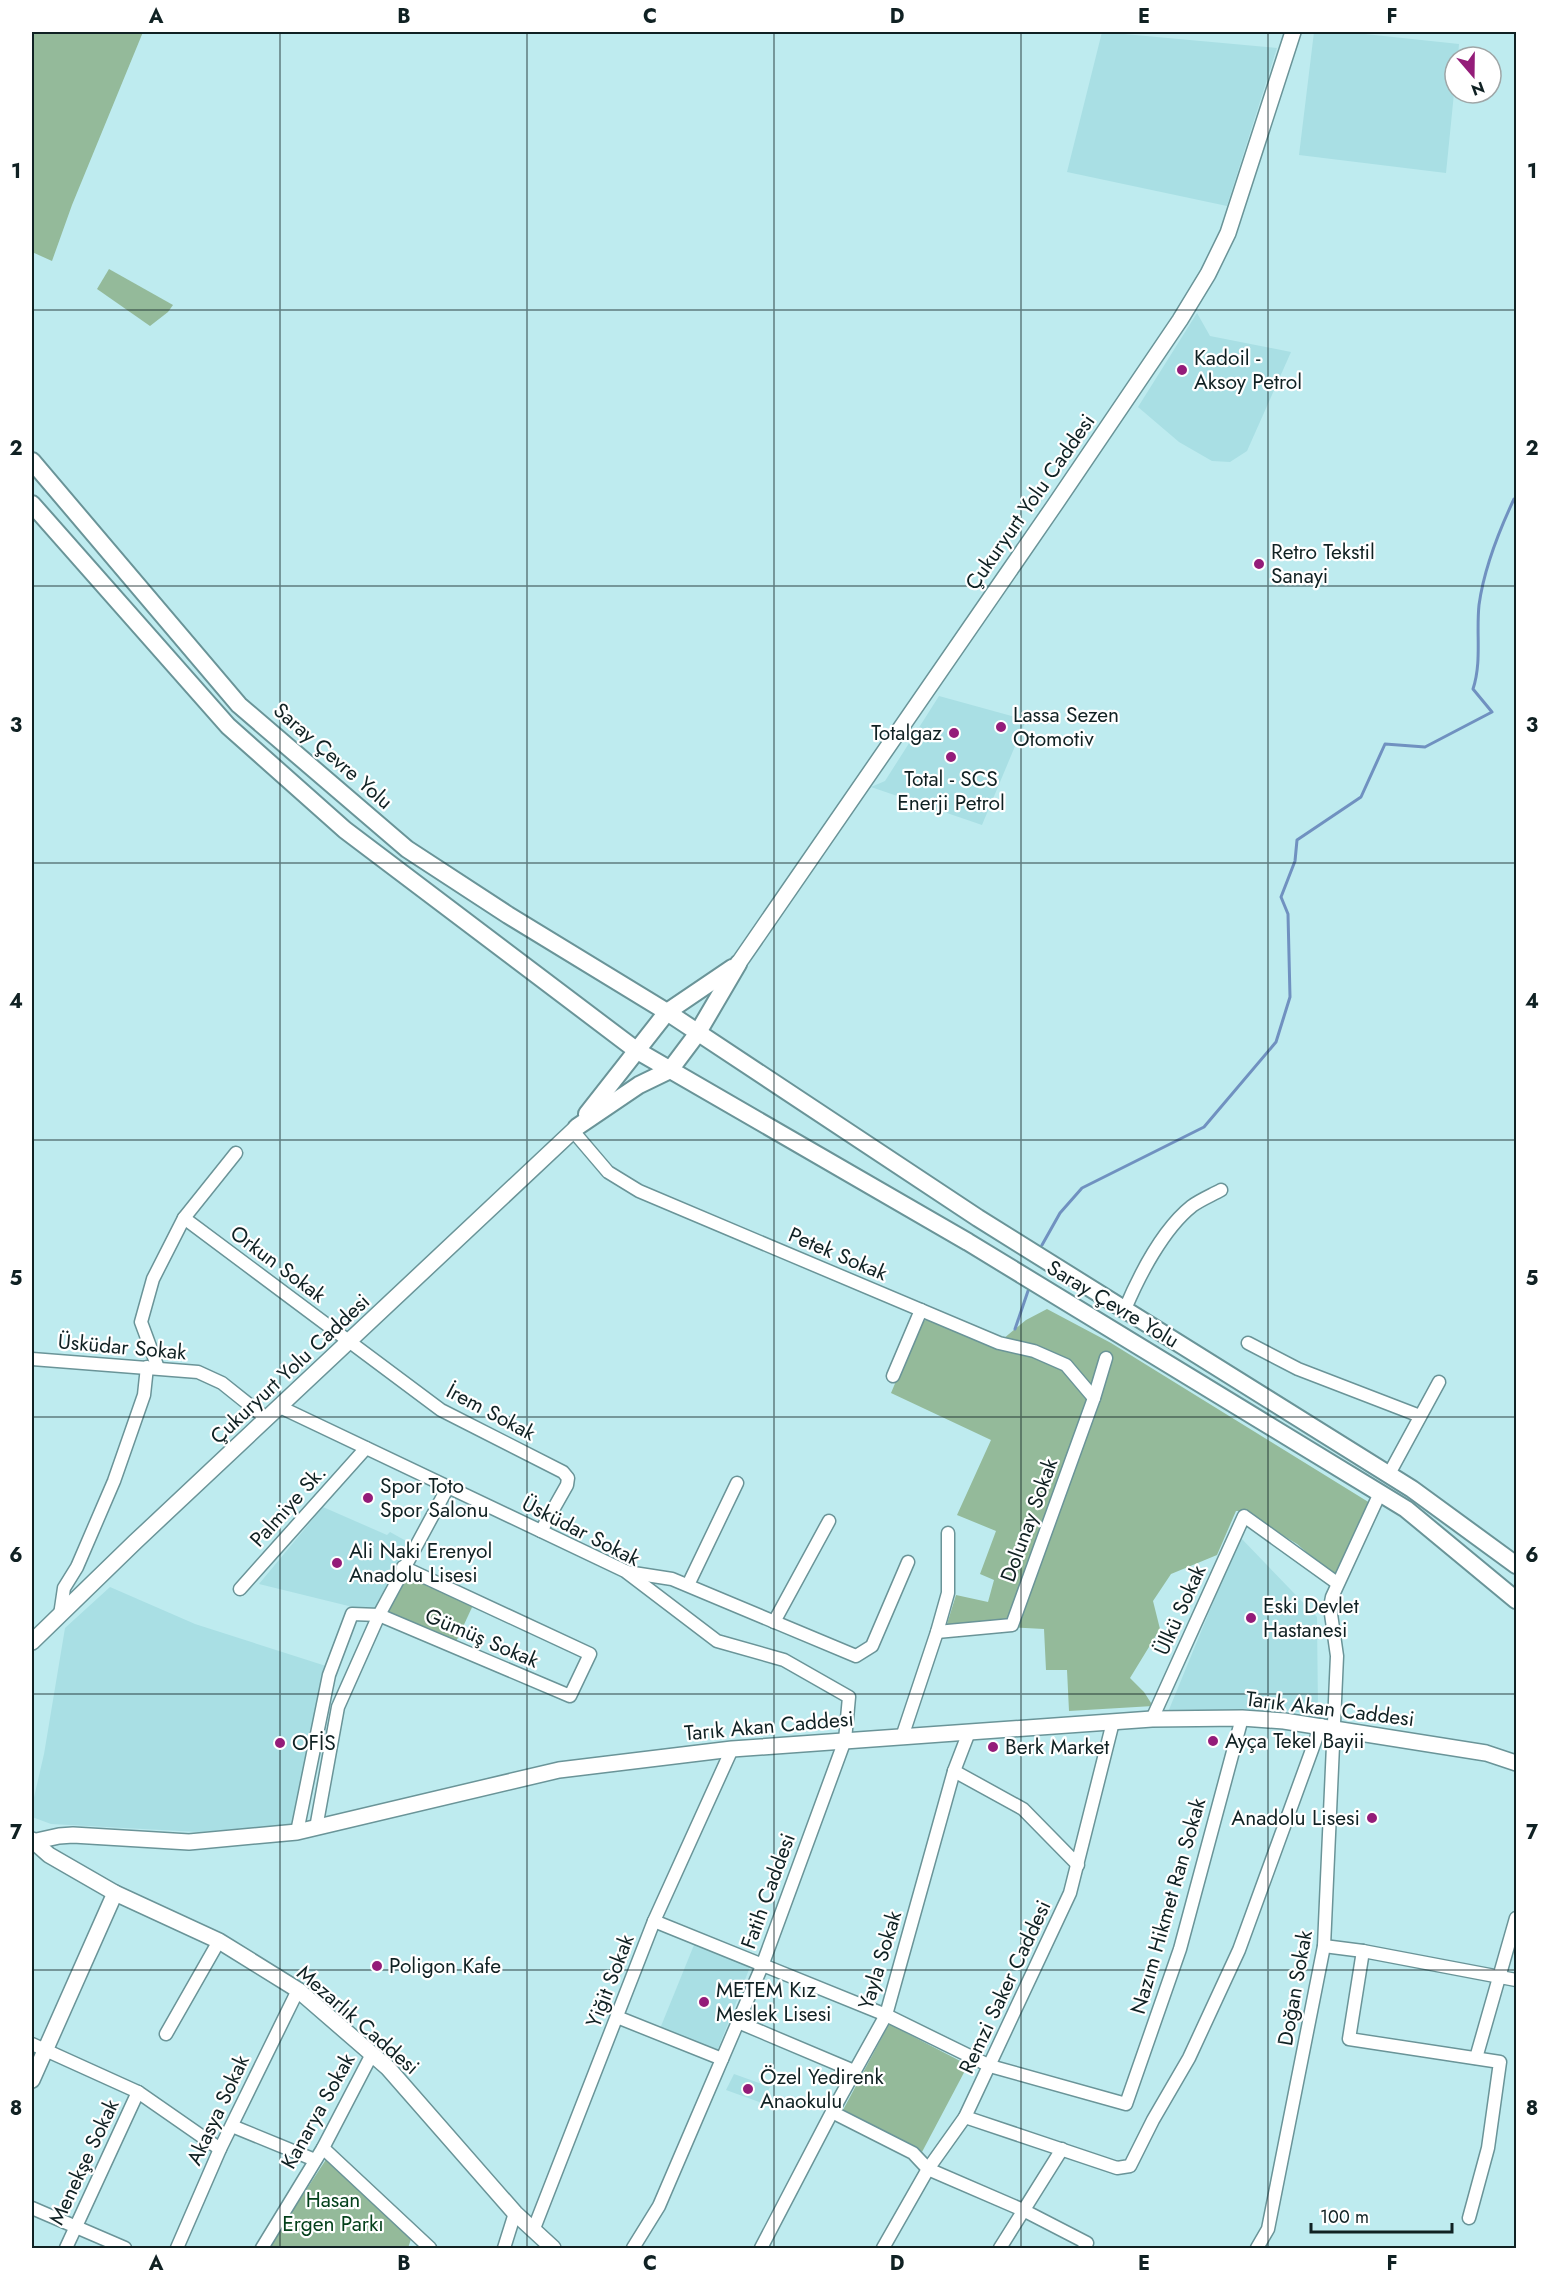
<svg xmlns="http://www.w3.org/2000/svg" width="1548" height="2280" viewBox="0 0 1548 2280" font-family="Jost,sans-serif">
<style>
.built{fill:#a9dfe4}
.green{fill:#94ba9a}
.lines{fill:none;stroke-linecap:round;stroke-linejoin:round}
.stream{stroke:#7091c0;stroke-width:3}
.minor-casing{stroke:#6a9498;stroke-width:15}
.major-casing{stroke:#6a9498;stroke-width:18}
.highway-casing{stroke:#6a9498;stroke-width:20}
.minor{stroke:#fff;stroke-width:12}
.major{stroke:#fff;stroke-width:15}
.highway{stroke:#fff;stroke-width:16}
.grid{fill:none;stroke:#102123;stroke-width:1.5;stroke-opacity:0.55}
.poi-dot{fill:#941c79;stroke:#fff;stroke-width:2}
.labels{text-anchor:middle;stroke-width:4.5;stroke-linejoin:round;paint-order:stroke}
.poi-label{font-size:21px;fill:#102123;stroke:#fff;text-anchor:start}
.street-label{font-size:21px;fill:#102123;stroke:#fff}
.park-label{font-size:21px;fill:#04411b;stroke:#fff}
.neatline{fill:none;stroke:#102123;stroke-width:2}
.grid-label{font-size:20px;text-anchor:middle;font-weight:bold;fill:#102123}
</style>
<rect width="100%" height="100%" fill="#beebef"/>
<!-- built -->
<g class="built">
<polygon points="1102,32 1277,48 1227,206 1067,172"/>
<polygon points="1314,32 1346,32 1459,44 1458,57 1455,57 1455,83 1446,173 1299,155"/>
<polygon points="1197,313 1210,336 1291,352 1247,451 1230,462 1212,461 1179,442 1138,407"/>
<polygon points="939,696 1026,720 982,825 871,787 885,781"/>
<polygon points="323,1507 387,1535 390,1532 408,1542 373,1612 259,1584"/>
<polygon points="1240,1537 1317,1617 1318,1713 1241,1709 1168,1712"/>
<polygon points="110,1587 195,1624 326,1666 292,1825 198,1832 51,1824 32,1817 32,1806 44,1754 65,1628"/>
<polygon points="694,1945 750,1967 714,2059 657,2036"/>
<polygon points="734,2074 770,2087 762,2103 726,2090"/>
</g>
<!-- green -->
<g class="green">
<polygon points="32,32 143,32 72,205 52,261 32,252"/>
<polygon points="109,269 173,305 168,312 150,326 97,289"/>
<polygon points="1047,1309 1111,1343 1370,1503 1335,1577 1297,1544 1242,1511 1236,1511 1217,1555 1171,1574 1153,1601 1160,1629 1130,1678 1144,1692 1153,1706 1069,1711 1067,1670 1046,1670 1044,1629 947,1624 956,1595 988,1602 994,1580 980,1574 996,1531 957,1515 991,1440 891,1393 921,1322 928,1319 1003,1339 1026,1320"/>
<polygon points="408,1573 474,1603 455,1644 387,1614"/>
<polygon points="889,2024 968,2065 922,2152 843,2110"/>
<polygon points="327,2158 411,2239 408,2248 268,2248"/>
</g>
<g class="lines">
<!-- stream -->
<g class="stream">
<path d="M 1042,1245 L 1060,1213 L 1082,1188 L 1204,1127 L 1276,1042 L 1290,997 L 1288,914 L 1281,897 L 1295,861 L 1297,840 L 1361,797 L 1385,744 L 1425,747 L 1492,712 L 1473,689 C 1482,662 1476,633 1479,605 C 1484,568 1498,533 1514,499 L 1516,499"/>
<polyline points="1015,1329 1028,1291"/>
</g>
<defs>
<g id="minor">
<polyline points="573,1131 608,1172 639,1191 999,1343 1034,1351 1066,1365 1094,1398"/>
<polyline points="184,1218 441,1410 563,1472 568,1478 567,1485 541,1531"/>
<path d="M 1125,1309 C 1139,1276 1163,1229 1192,1206 C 1200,1200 1212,1195 1221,1190"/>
<polyline points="1248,1343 1298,1369 1420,1416"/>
<polyline points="32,1359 198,1372 222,1383 267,1419"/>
<polyline points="158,1368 141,1322 153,1279 184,1218 236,1153"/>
<polyline points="893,1376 921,1310"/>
<polyline points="280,1407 625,1571 717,1641 784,1660 849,1697 845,1740 762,1966 659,2206 633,2248"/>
<polyline points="1389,1474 1439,1382"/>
<polyline points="627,1572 672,1579 856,1656 872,1646 908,1562"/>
<polyline points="688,1585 737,1483"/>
<polyline points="240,1589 366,1448"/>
<polyline points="60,1615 64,1588 77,1567 114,1481 144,1395 147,1367"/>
<polyline points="774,1622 829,1521"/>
<polyline points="937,1632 1012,1625 1094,1398 1106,1358"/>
<polyline points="1152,1719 1244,1516 1337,1583"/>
<polyline points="902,1737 937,1632 948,1593 948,1533"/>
<polyline points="954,1771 1023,1809 1078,1865"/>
<polyline points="316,1828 338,1707 379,1615 448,1487"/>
<polyline points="297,1832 329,1675 352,1614 379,1615 570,1696 590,1654 403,1567"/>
<polyline points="654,1921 886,2015 990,2066 1126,2104 1180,1949 1242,1718"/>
<polyline points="1324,1946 1363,1951 1516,1980"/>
<polyline points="1363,1951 1349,2039 1500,2062 1488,2148 1469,2218"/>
<polyline points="617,2017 722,2059"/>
<polyline points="738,2022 854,2071"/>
<polyline points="166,2034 219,1941"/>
<polyline points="32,2044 138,2092 220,2149"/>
<polyline points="1476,2058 1516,1918"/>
<polyline points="832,2112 913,2153 928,2169 1023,2210 1087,2243 1084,2248"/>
<polyline points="965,2117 1117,2168 1130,2166 1153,2120 1189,2058 1239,1950 1321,1725"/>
<polyline points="232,2126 315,2160"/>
<polyline points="323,2148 430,2248"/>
<polyline points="32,2208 125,2248"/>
<polyline points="533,2231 654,1921 732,1749"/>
<polyline points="66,2248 138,2092"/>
<polyline points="177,2248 220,2149 298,1990"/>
<polyline points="262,2248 323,2148 372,2054"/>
<polyline points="504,2248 515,2213"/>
<polyline points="761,2248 832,2112 886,2015 954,1771 969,1732"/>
<polyline points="883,2248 928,2169 965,2117 1070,1893 1113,1722"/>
<polyline points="1000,2248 1062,2149"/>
<polyline points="1257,2248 1268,2229 1324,1946 1337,1656 1330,1607 1332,1597 1380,1493"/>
</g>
<g id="major">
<polyline points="738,964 1054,506 1180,320 1208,274 1228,233 1293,32"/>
<polyline points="32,1642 135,1542 577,1127"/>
<polyline points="32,1840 49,1855 115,1893 219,1941 298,1990 388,2068 515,2213 553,2248"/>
<polyline points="32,1842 59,1836 73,1835 189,1842 297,1832 559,1770 732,1749 1152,1719 1242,1718 1284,1721 1486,1753 1516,1763"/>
<polyline points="32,2080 115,1893"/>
</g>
<g id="highway">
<polyline points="32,461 239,705 407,849 508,915 667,1012 978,1218 1412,1489 1516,1565"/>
<polyline points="32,504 228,726 345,830 636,1050 968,1242 1406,1509 1516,1600"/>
<polyline points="587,1114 667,1012 732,968"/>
<polyline points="577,1127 639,1085 670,1070 697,1034 738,964"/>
</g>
</defs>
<!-- minor casing -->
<use href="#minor" class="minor-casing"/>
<!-- major casing -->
<use href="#major" class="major-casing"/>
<!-- highway casing -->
<use href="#highway" class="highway-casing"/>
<!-- minor -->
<use href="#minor" class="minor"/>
<!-- major -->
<use href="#major" class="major"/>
<!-- highway -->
<use href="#highway" class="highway"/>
</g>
<!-- grid -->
<path class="grid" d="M 280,32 L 280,2248M 527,32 L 527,2248M 774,32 L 774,2248M 1021,32 L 1021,2248M 1268,32 L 1268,2248M 32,310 L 1516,310M 32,586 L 1516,586M 32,863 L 1516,863M 32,1140 L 1516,1140M 32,1417 L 1516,1417M 32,1694 L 1516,1694M 32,1970 L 1516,1970"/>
<!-- markers -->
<g class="poi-dot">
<circle cx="1182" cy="370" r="6"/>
<circle cx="1259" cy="564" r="6"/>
<circle cx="1001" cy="727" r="6"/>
<circle cx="954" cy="733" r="6"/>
<circle cx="951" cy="757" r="6"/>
<circle cx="368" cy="1498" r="6"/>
<circle cx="337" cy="1563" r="6"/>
<circle cx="1251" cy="1618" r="6"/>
<circle cx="1213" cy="1741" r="6"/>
<circle cx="280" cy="1743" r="6"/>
<circle cx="993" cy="1747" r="6"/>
<circle cx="1372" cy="1818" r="6"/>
<circle cx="377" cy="1966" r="6"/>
<circle cx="704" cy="2002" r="6"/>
<circle cx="748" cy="2089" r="6"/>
</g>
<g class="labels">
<!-- poi labels -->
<g class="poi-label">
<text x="1194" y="365">Kadoil -<tspan x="1194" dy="24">Aksoy Petrol</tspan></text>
<text x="1271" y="559">Retro Tekstil<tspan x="1271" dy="24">Sanayi</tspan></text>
<text x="1013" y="722">Lassa Sezen<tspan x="1013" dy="24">Otomotiv</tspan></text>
<text x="942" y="740" text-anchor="end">Totalgaz</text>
<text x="951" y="786" text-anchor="middle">Total - SCS<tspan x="951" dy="24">Enerji Petrol</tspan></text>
<text x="380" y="1493">Spor Toto<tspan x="380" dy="24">Spor Salonu</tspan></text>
<text x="349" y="1558">Ali Naki Erenyol<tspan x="349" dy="24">Anadolu Lisesi</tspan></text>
<text x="1263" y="1613">Eski Devlet<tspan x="1263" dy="24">Hastanesi</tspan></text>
<text x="1225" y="1748">Ayça Tekel Bayii</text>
<text x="292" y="1750">OFİS</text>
<text x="1005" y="1754">Berk Market</text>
<text x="1360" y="1825" text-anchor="end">Anadolu Lisesi</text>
<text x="389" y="1973">Poligon Kafe</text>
<text x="716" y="1997">METEM Kız<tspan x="716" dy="24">Meslek Lisesi</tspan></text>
<text x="760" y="2084">Özel Yedirenk<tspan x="760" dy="24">Anaokulu</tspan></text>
</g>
<!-- street labels -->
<g class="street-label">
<text transform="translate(1030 502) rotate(-55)" y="7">Çukuryurt Yolu Caddesi</text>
<text transform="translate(333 756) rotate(41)" y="7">Saray Çevre Yolu</text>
<text transform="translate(838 1254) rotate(23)" y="7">Petek Sokak</text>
<text transform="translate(278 1264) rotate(37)" y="7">Orkun Sokak</text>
<text transform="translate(1113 1304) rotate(31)" y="7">Saray Çevre Yolu</text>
<text transform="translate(122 1347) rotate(5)" y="7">Üsküdar Sokak</text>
<text transform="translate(290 1369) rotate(-43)" y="7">Çukuryurt Yolu Caddesi</text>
<text transform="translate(491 1412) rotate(28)" y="7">İrem Sokak</text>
<text transform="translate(288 1506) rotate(-48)" y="7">Palmiye Sk.</text>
<text transform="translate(1029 1520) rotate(-70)" y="7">Dolunay Sokak</text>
<text transform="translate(581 1531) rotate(27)" y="7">Üsküdar Sokak</text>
<text transform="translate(1180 1610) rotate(-66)" y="7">Ülkü Sokak</text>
<text transform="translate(482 1638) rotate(23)" y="7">Gümüş Sokak</text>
<text transform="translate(1330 1709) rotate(7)" y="7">Tarık Akan Caddesi</text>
<text transform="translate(769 1726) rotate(-5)" y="7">Tarık Akan Caddesi</text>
<text transform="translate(768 1891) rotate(-70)" y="7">Fatih Caddesi</text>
<text transform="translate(1168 1906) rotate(-74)" y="7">Nazım Hikmet Ran Sokak</text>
<text transform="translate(880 1960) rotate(-73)" y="7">Yayla Sokak</text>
<text transform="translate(610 1981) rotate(-69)" y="7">Yiğit Sokak</text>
<text transform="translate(1005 1987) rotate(-65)" y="7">Remzi Saker Caddesi</text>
<text transform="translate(1295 1988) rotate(-80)" y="7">Doğan Sokak</text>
<text transform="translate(358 2020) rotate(41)" y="7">Mezarlık Caddesi</text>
<text transform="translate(218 2110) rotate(-65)" y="7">Akasya Sokak</text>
<text transform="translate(318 2111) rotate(-61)" y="7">Kanarya Sokak</text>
<text transform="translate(84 2162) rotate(-65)" y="7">Menekşe Sokak</text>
</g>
<!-- park labels -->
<g class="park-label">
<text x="333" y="2207">Hasan<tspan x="333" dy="24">Ergen Parkı</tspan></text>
</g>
</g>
<!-- border -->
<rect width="1548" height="2280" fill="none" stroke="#ffffff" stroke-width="66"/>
<!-- north arrow -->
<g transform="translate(1473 75) rotate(160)"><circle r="28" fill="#ffffff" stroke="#9fa6a7" stroke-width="1.5"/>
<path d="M0-4.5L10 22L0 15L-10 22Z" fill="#941c79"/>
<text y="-9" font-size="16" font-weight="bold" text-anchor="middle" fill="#102123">N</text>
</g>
<!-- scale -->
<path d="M1311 2223v9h141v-9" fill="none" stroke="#102123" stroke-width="3"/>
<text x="1320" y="2223" font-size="18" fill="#102123" stroke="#ffffff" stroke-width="4.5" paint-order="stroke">100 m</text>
<rect x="33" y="33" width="1482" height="2214" class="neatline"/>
<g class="grid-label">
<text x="156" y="23">A</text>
<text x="404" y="23">B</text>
<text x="650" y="23">C</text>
<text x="897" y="23">D</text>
<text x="1144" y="23">E</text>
<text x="1392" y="23">F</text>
<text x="16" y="178">1</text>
<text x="1532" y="178">1</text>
<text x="16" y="455">2</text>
<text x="1532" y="455">2</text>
<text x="16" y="732">3</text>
<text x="1532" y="732">3</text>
<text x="16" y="1008">4</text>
<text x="1532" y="1008">4</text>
<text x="16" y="1285">5</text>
<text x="1532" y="1285">5</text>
<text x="16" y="1562">6</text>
<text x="1532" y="1562">6</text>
<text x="16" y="1839">7</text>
<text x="1532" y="1839">7</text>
<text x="16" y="2115">8</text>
<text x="1532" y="2115">8</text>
<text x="156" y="2270">A</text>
<text x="404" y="2270">B</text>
<text x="650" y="2270">C</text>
<text x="897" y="2270">D</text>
<text x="1144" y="2270">E</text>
<text x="1392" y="2270">F</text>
</g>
</svg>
